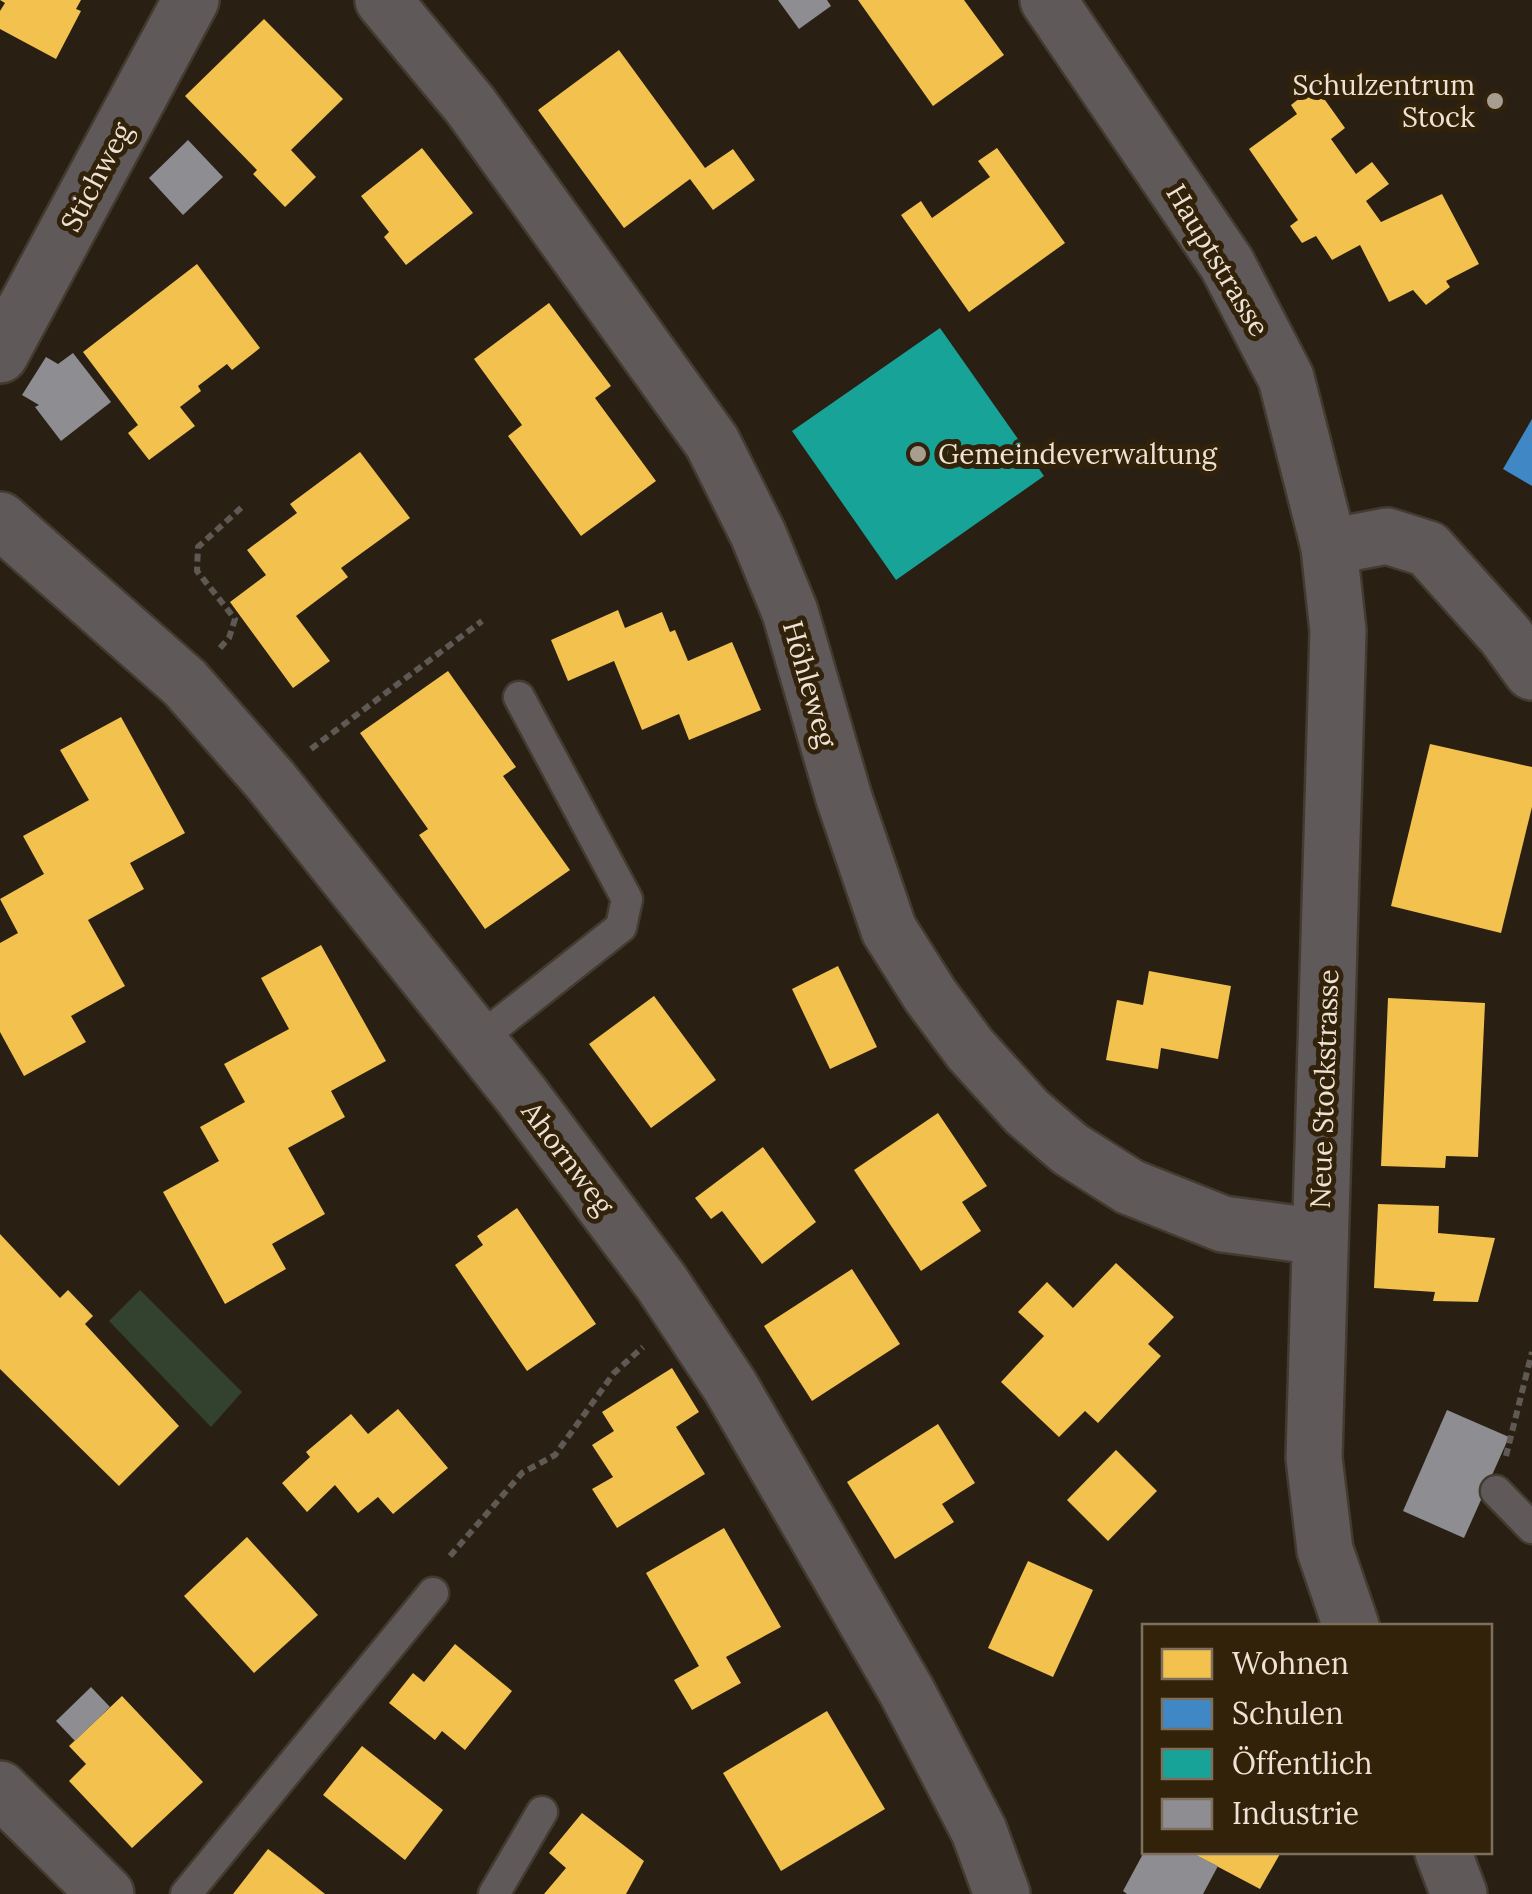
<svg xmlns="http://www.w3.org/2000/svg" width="1532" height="1894" viewBox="0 0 1532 1894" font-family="Lora,serif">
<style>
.green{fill:#33412f}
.homes{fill:#f2c14e}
.schools{fill:#3f88c5}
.public{fill:#17a398}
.industry{fill:#8d8d92}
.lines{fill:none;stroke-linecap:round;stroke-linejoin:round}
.service-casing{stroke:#433a30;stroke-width:35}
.minor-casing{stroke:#433a30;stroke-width:60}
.tertiary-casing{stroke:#433a30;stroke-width:60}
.path{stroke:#5f5954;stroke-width:6;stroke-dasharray:8 5;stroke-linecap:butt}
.service{stroke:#5f5a59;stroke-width:30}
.minor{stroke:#5f5a59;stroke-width:55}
.tertiary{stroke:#5f5a59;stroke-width:55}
.poi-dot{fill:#a89e90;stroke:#32220a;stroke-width:4}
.labels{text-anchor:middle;stroke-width:10;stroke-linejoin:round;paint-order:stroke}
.poi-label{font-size:28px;fill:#ede2d4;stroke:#32220a;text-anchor:end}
.street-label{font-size:28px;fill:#ede2d4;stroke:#32220a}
</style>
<rect width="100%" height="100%" fill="#292013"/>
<!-- green -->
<polygon class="green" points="140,1290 242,1392 211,1427 109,1321"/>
<!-- homes -->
<g class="homes">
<polygon points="0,0 81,0 76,9 81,11 56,59 0,29 0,11 5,3"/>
<polygon points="858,0 964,0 1004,55 933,106"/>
<polygon points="264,19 343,99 291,150 316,177 285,207 253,174 257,170 185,96"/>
<polygon points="619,50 705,168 733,149 755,180 713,210 690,179 624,228 538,110"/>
<polygon points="1315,86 1345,128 1331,139 1356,174 1372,162 1389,184 1366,201 1381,222 1442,194 1479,264 1446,281 1450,287 1426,305 1413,290 1389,302 1360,245 1332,260 1316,236 1302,243 1290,226 1298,220 1249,149 1297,114 1291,105"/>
<polygon points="422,148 473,213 406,265 384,237 389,232 361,196"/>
<polygon points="997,148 1065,243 969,312 901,215 921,201 932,218 946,208 990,177 978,161"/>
<polygon points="197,264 260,348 232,370 227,364 198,386 201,391 180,407 195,426 149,460 128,433 138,425 83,352"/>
<polygon points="549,303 611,386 595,398 656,481 581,536 508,436 522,425 474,359"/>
<polygon points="360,452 410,518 341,568 348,577 296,616 330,661 293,688 230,602 266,575 247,550 297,513 290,504"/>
<polygon points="618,610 625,628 662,612 670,632 675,630 688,661 732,642 761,710 689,740 679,714 642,730 614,661 568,681 551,640"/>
<polygon points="448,671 516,767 503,776 570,870 485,929 419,835 428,829 360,733"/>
<polygon points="121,717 185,833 130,863 144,889 88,920 125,986 71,1016 86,1042 24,1076 0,1032 0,943 18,933 0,899 44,874 23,836 89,800 60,750"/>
<polygon points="1430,744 1532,767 1532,807 1501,933 1391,906"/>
<polygon points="321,945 386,1061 331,1091 345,1117 288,1148 325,1214 272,1244 286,1269 225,1304 163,1192 219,1161 200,1127 245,1102 224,1064 289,1029 261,978"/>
<polygon points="838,966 877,1047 830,1069 792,989"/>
<polygon points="1149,971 1231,986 1218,1059 1161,1048 1158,1069 1106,1060 1117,1000 1143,1005"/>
<polygon points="654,996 716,1080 651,1128 589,1044"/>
<polygon points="1388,998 1485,1003 1478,1157 1446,1156 1445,1168 1381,1166"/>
<polygon points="938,1113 987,1186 962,1202 981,1231 921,1271 854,1170"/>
<polygon points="763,1147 816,1222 762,1264 722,1211 711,1219 695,1198"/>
<polygon points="1378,1204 1439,1206 1438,1233 1495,1238 1478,1302 1433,1301 1435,1292 1374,1288"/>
<polygon points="517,1208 596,1324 527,1371 455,1265 483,1245 477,1236"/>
<polygon points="0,1234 60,1298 68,1290 93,1316 85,1324 179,1426 119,1486 0,1369"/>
<polygon points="1116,1263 1174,1317 1148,1344 1161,1356 1098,1423 1085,1411 1059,1437 1001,1382 1044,1336 1018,1312 1047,1282 1073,1308"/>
<polygon points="852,1269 900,1344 812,1401 764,1326"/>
<polygon points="672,1368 699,1412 676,1427 705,1474 617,1528 592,1489 613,1477 592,1445 614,1431 602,1412"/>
<polygon points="398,1409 448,1468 393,1514 378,1497 358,1513 335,1485 307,1512 282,1483 310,1457 306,1452 351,1414 368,1434"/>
<polygon points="938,1424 975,1483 942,1504 954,1522 895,1559 847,1482"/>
<polygon points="1116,1450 1157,1491 1108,1541 1067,1500"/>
<polygon points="724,1528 781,1627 726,1657 741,1683 692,1710 674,1680 699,1666 646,1573"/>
<polygon points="247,1537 318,1615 254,1673 184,1596"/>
<polygon points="1028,1561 1093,1590 1053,1677 988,1648"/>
<polygon points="455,1644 512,1691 465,1750 442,1731 435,1740 389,1703 413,1673 424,1682"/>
<polygon points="122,1696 203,1782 132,1848 69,1781 86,1764 69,1746"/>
<polygon points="827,1711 885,1809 781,1871 723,1773"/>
<polygon points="362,1746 443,1810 405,1860 323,1795"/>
<polygon points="582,1813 644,1861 626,1894 544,1894 566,1868 549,1853"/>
<polygon points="268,1849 280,1858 325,1894 233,1894"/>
<polygon points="1190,1852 1281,1852 1260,1889"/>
</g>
<!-- schools -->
<polygon class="schools" points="1532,419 1532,486 1503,469"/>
<!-- public -->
<polygon class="public" points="940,328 1044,476 896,580 792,431"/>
<!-- industry -->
<g class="industry">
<polygon points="778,0 827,0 831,6 799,29"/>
<polygon points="188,140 223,177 183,215 149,178"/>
<polygon points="73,353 111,402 61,441 35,407 39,405 22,395 46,357 58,364"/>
<polygon points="1447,1410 1509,1437 1464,1538 1403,1511"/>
<polygon points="91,1687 110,1707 75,1741 56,1721"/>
<polygon points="1144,1852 1190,1852 1218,1866 1203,1894 1127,1894 1123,1891"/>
</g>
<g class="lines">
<defs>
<g id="service">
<polyline points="478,1040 621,927 627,899 519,697"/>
<polyline points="1496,1491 1532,1528"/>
<polyline points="186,1894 433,1593"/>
<polyline points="494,1894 542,1812"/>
</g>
<g id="minor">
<polyline points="383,0 470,105 712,442 758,534 790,612 844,798 889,930 930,995 970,1049 1027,1112 1070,1149 1130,1187 1223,1224 1320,1237"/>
<polyline points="0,355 191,0"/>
<polyline points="0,520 185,683 270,780 522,1096 661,1282 730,1386 907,1692 979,1831 1002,1894"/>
<polyline points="1329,547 1387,536 1428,549 1505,635 1532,672"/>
<polyline points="0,1789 106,1894"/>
</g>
<g id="tertiary">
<polyline points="1048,0 1227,264 1286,378 1329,547 1338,631 1314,1458 1325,1550 1351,1626"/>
<polyline points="1443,1852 1459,1894"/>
</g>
</defs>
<!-- service casing -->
<use href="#service" class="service-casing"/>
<!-- minor casing -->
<use href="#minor" class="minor-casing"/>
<!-- tertiary casing -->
<use href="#tertiary" class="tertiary-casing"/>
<!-- path -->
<g class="path">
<polyline points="220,648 229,638 235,619 197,571 198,547 242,507"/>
<polyline points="311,749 482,621"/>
<polyline points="1506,1456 1532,1352"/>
<polyline points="450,1556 522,1473 555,1455 614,1373 643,1347"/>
</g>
<!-- service -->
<use href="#service" class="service"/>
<!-- minor -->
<use href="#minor" class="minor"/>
<!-- tertiary -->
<use href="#tertiary" class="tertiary"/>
</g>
<!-- markers -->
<g class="poi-dot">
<circle cx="1495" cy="101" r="10"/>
<circle cx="918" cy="454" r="10"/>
</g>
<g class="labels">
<!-- poi labels -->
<g class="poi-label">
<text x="1475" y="95">Schulzentrum<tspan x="1475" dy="32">Stock</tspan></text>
<text x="938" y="464" text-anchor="start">Gemeindeverwaltung</text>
</g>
<!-- street labels -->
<g class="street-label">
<text transform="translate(96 177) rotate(-62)" y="10">Stichweg</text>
<text transform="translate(1218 260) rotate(59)" y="10">Hauptstrasse</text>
<text transform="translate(810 684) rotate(74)" y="10">Höhleweg</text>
<text transform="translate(1324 1089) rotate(-88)" y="10">Neue Stockstrasse</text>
<text transform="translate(568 1158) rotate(53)" y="10">Ahornweg</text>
</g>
</g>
<!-- legend -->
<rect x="1142" y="1624" width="350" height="230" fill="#32220a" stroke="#7d6f5b" stroke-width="2.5"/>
<rect x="1162" y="1649" width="50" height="30" fill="#f2c14e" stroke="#7d6f5b" stroke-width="2.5"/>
<text x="1232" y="1674" font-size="30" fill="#ede2d4">Wohnen</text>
<rect x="1162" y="1699" width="50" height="30" fill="#3f88c5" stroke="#7d6f5b" stroke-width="2.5"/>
<text x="1232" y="1724" font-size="30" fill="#ede2d4">Schulen</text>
<rect x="1162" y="1749" width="50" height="30" fill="#17a398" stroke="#7d6f5b" stroke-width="2.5"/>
<text x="1232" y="1774" font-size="30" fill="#ede2d4">Öffentlich</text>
<rect x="1162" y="1799" width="50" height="30" fill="#8d8d92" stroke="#7d6f5b" stroke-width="2.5"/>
<text x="1232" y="1824" font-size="30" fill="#ede2d4">Industrie</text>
</svg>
